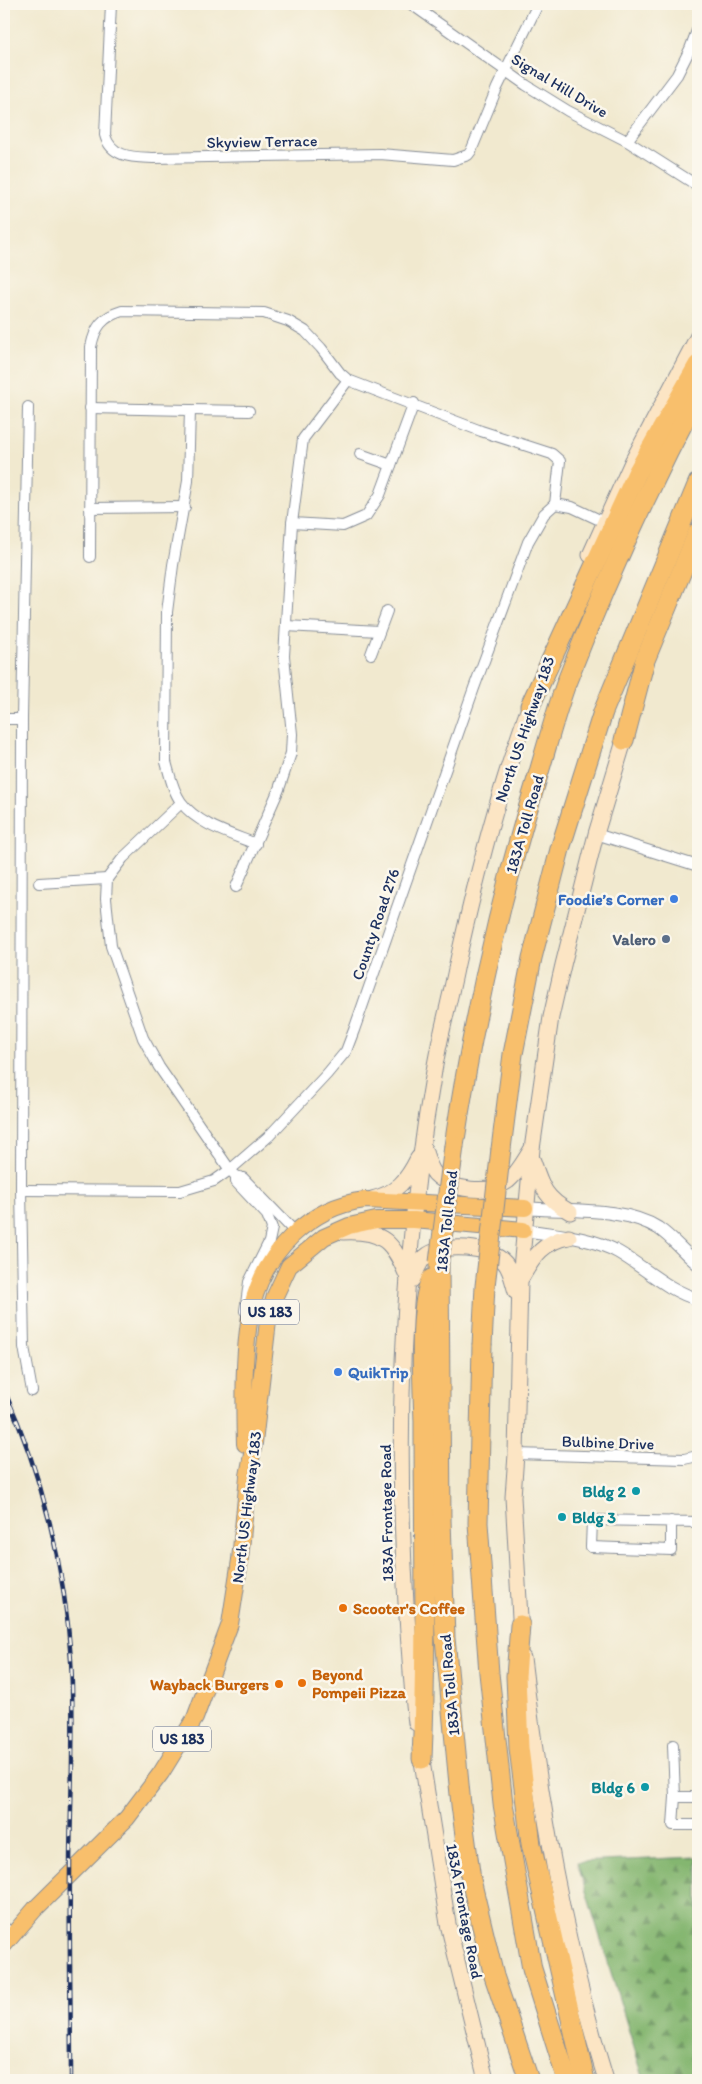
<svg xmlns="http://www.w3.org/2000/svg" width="702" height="2084" viewBox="0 0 702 2084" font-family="Itim,sans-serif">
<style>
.forest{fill:url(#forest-firs);stroke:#507266}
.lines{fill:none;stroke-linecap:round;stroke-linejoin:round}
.minor-casing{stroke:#868c96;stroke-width:12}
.tertiary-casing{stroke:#868c96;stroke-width:14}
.secondary-casing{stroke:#868c96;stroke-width:17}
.primary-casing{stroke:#868c96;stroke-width:18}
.motorway-casing{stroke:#868c96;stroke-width:21}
.minor{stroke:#fff;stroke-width:10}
.tertiary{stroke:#fff;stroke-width:12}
.secondary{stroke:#fce5c4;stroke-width:15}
.primary{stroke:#f8bf6c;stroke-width:16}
.motorway{stroke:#f8bf6c;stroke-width:19}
.rail-casing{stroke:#1b2f5e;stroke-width:4.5}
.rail{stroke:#fbf7ec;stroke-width:2.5;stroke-dasharray:8;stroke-linecap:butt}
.motorway-bridge-casing{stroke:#868c96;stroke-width:21;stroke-linecap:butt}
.motorway-bridge{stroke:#f8bf6c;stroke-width:19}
.shop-dot{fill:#3f7fe0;stroke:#fbf7ec;stroke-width:2}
.service-dot{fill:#5c6f8a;stroke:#fbf7ec;stroke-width:2}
.culture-dot{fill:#0f9aa8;stroke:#fbf7ec;stroke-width:2}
.food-dot{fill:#e8710a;stroke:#fbf7ec;stroke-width:2}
.labels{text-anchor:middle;stroke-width:5;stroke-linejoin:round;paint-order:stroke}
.shield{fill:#fbf7ec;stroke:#5e6b89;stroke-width:1}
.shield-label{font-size:15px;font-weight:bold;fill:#1b2f5e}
.street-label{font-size:16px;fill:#1b2f5e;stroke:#fbf7ec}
.shop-label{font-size:16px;font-weight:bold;fill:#366cbe;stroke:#fbf7ec;text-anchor:end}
.service-label{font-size:16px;font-weight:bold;fill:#4e5e75;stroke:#fbf7ec;text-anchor:end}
.culture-label{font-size:16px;font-weight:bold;fill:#0d838f;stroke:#fbf7ec;text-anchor:end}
.food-label{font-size:16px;font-weight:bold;fill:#c56008;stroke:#fbf7ec;text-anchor:start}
</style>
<defs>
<pattern id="forest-firs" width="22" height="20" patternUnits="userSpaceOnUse" patternTransform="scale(1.25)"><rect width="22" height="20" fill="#84b66f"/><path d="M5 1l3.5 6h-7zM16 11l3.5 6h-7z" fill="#6b945e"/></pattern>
</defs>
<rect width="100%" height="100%" fill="#fbf7ec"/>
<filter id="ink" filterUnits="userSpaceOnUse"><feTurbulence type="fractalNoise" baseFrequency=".02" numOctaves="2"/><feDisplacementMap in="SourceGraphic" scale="10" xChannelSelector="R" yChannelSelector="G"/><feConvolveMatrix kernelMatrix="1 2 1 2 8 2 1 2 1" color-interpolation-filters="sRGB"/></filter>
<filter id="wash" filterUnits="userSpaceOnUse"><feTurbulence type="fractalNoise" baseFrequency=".0096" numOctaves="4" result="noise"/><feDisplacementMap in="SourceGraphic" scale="20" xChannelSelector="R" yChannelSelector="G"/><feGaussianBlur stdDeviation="1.12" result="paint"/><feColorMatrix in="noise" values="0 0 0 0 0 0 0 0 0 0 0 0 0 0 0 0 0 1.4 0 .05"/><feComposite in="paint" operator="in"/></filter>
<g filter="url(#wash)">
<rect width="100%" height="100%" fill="#f1e9cf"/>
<!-- forest -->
<polygon class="forest" points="698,1857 698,2080 644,2080 577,1862"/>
</g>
<g filter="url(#ink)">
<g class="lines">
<defs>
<g id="minor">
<path d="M 111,4 L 105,135 C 111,158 134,157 153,158 L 380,154 L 453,160 L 468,155 L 471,151 L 497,88 L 538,4"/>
<polyline points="411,4 526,85 568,111 627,141 698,186"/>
<polyline points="627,141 677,75 690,49 698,28"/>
<polyline points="28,407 22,719 21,1190 24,1347 32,1391"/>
<path d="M 90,408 L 190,410 L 188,481 L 173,565 L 167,612 L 166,762 C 170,776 173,791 181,802 C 198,825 231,834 256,844"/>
<polyline points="190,410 249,411"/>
<polyline points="360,454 391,465"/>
<polyline points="90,508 185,507"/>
<polyline points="292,523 343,526 366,516 380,495 414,403"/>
<path d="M 90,557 L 91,347 C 95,327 102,317 122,311 L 264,313 L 288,321 L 305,331 L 321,348 L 340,373 L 348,380 L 481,431 L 552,454 L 560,461 L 555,504"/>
<polyline points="286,626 379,631"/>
<polyline points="371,654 387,611"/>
<polyline points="4,719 22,719"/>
<polyline points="181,803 123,858 107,879 106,899 111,946 143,1038 159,1067 230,1170 236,1176 243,1178 295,1232"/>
<polyline points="596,834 698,866"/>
<polyline points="39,883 107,879"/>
<polyline points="236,887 279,789 291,753 292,734 284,656 292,523 303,439 348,380"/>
<polyline points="236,1176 236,1182 267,1215 272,1228 269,1242 249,1282 245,1311"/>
<polyline points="21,1190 180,1191 214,1181 231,1169 269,1136 327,1074 346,1051 354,1030 474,688 528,542 544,514 555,504 572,507 604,522"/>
<polyline points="516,1454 684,1459 698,1456"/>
<polyline points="671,1521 671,1550 591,1547 592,1520 698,1522"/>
<polyline points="673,1745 675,1797 698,1797"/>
<polyline points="675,1797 673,1825 698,1825"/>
<polyline points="4,1927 12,1935"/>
</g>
<g id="tertiary">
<path d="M 525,1208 C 566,1212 623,1206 658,1228 C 673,1238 684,1253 698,1264"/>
<path d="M 523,1230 C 554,1235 590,1236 618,1252 C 644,1267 668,1291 698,1299"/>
</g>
<g id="secondary">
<polyline points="590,555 632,462 698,336"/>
<path d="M 424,1149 C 427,1157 429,1167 435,1174 C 452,1191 489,1195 508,1181 C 518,1173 524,1161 531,1150"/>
<path d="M 533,1161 C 542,1188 545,1198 570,1212"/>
<path d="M 372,1199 C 397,1193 407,1180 418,1158"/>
<path d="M 343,1232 C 384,1230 393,1242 408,1278"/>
<path d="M 522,1277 C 534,1256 544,1241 569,1237"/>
<path d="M 412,1280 C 416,1273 419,1262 425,1257 C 442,1242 491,1246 505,1263 C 511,1270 513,1283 516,1292"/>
<polyline points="521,1635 513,1497 516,1454 520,1280 532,1149 551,1017 563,965 596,834 627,731"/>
<path d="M 523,1658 C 540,1801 564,1943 606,2080"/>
<path d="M 416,1723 C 411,1684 409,1643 406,1603 C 395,1427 403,1246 434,1071 C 440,1035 450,1000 457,964 C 477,874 500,783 533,697"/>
<polyline points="420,1749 448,1924 486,2080"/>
</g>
<g id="primary">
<path d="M 245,1444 C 244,1403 243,1346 252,1306 C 265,1252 309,1207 365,1200 L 525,1208"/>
<polyline points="4,1945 35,1909 127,1818 161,1773 195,1718 230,1624 240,1560 248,1476 254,1443 268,1321 275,1296 289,1266 324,1237 349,1226 376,1220 414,1220 523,1230"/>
</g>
<g id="motorway">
<polyline points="530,706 637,473 698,365"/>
<polyline points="624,740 645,660 698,532"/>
<path d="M 454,1146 C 473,1020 501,894 539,772 C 548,742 556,711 567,681 C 605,583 649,487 698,394"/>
<polyline points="501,1149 513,1054 532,958 560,849 603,712 698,483"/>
<polyline points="439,1262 441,1519 445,1638 461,1805 471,1880 494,1976 529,2080"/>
<polyline points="482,1345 478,1523 489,1673 503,1804 532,1969 567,2080"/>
<polyline points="520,1625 516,1676 519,1748 531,1844 585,2080"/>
<path d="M 422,1759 C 427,1647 424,1535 424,1422 C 423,1387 418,1309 431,1279"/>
</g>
</defs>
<!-- minor casing -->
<use href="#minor" class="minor-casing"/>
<!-- tertiary casing -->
<use href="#tertiary" class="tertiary-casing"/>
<!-- secondary casing -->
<use href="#secondary" class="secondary-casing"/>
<!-- primary casing -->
<use href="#primary" class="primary-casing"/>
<!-- motorway casing -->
<use href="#motorway" class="motorway-casing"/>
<!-- minor -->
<use href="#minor" class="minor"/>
<!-- tertiary -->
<use href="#tertiary" class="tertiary"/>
<!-- secondary -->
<use href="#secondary" class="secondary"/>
<!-- primary -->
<use href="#primary" class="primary"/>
<!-- motorway -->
<use href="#motorway" class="motorway"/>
<defs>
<path id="rail" d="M 4,1390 C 42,1474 65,1568 71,1660 C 75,1731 70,1802 70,1872 C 69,1942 71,2011 71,2080"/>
</defs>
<!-- rail casing -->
<use href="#rail" class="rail-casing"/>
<!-- rail -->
<use href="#rail" class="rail"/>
<defs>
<g id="motorway-bridge">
<polyline points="439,1262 454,1146"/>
<polyline points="482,1345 485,1286 501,1149"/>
</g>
</defs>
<!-- motorway-bridge casing -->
<use href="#motorway-bridge" class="motorway-bridge-casing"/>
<!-- motorway-bridge -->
<use href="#motorway-bridge" class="motorway-bridge"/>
</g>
</g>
<!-- markers -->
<g class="shop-dot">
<circle cx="674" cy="899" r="5"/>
<circle cx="338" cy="1372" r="5"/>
</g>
<circle class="service-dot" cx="666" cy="939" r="5"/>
<g class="culture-dot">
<circle cx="636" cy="1491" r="5"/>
<circle cx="562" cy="1517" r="5"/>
<circle cx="645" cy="1787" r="5"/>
</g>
<g class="food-dot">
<circle cx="343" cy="1608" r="5"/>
<circle cx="302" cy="1683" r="5"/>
<circle cx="279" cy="1684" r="5"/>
</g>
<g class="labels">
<!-- shield labels -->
<g class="shield">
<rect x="241" y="1299.5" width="58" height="25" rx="4"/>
<rect x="153" y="1726.5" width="58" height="25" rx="4"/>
</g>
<g class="shield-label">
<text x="270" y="1317">US 183</text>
<text x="182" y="1744">US 183</text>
</g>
<!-- street labels -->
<g class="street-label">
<text transform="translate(560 85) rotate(31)" y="6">Signal Hill Drive</text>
<text transform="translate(262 141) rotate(-1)" y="6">Skyview Terrace</text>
<text transform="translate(524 729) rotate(-71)" y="6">North US Highway 183</text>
<text transform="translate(524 824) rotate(-74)" y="6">183A Toll Road</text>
<text transform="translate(375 924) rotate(-71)" y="6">County Road 276</text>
<text transform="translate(446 1221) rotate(-84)" y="6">183A Toll Road</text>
<text transform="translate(608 1442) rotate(2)" y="6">Bulbine Drive</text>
<text transform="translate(246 1507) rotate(-83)" y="6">North US Highway 183</text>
<text transform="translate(386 1513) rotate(-91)" y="6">183A Frontage Road</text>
<text transform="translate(449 1685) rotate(-95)" y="6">183A Toll Road</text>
<text transform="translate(465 1911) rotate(79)" y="6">183A Frontage Road</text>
</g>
<!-- shop labels -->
<g class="shop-label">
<text x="664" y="905">Foodie’s Corner</text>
<text x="348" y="1378" text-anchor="start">QuikTrip</text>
</g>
<!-- service labels -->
<g class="service-label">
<text x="656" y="945">Valero</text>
</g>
<!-- culture labels -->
<g class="culture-label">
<text x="626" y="1497">Bldg 2</text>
<text x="572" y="1523" text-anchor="start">Bldg 3</text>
<text x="635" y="1793">Bldg 6</text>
</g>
<!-- food labels -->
<g class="food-label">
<text x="353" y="1614">Scooter's Coffee</text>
<text x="312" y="1680">Beyond<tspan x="312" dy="18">Pompeii Pizza</tspan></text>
<text x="269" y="1690" text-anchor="end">Wayback Burgers</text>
</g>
</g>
<!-- margin -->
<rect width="702" height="2084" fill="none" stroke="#fbf7ec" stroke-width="20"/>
</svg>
